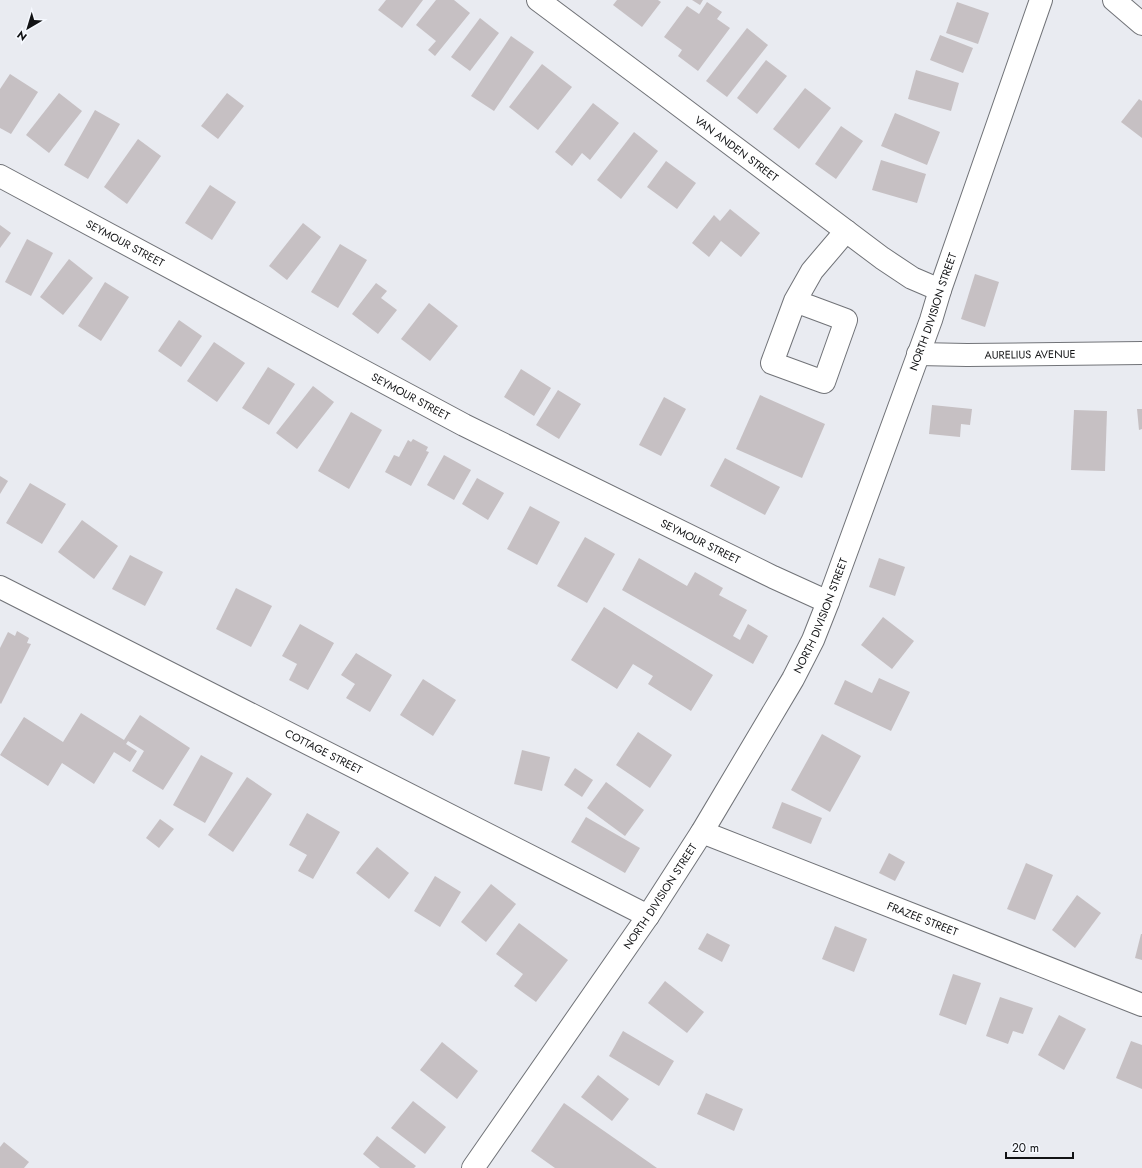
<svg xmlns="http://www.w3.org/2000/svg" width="1142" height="1168" viewBox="0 0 1142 1168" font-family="Jost,sans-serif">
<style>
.building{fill:#c6c0c3}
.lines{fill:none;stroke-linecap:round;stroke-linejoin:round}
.minor-casing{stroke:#717378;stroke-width:24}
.minor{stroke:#fff;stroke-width:22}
.labels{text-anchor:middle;stroke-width:3.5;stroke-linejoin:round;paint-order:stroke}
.street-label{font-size:11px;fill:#121315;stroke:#f6f9ff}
</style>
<rect width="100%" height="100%" fill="#e9ebf1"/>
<!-- building -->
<g class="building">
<polygon points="386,0 423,0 402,28 378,10"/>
<polygon points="436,0 454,0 470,13 435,56 428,50 436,41 416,25"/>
<polygon points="617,0 658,0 661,2 642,27 613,5"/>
<polygon points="692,0 703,0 700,5"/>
<polygon points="707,2 722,12 717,19 730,28 698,71 678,56 682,50 664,37 687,6 699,14"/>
<polygon points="957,2 989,13 978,44 946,33"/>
<polygon points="480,18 499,33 470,71 451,57"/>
<polygon points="747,28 768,45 727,97 706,81"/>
<polygon points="940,35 973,48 963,73 930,60"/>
<polygon points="511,36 534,52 494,111 471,96"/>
<polygon points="766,60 787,76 757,114 737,98"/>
<polygon points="542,64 572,87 538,130 509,107"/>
<polygon points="916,70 959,83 951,111 908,99"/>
<polygon points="10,74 38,92 11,134 0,128 0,89"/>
<polygon points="805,88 831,108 799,149 773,129"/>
<polygon points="59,93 82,111 49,153 26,135"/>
<polygon points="227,93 244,106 218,139 201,126"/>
<polygon points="1139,99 1142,101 1142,138 1121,122"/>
<polygon points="593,103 619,123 590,160 582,153 572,166 555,152"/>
<polygon points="95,110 120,124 88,179 64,165"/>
<polygon points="895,113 940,132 927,165 881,146"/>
<polygon points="841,126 863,141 836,179 815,164"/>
<polygon points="634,132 658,151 621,199 597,180"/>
<polygon points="138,139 161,156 127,204 104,187"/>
<polygon points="881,160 926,174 917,203 872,190"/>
<polygon points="666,161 696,183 677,209 647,187"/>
<polygon points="210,185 236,202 212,240 185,223"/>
<polygon points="730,209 760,233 741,257 721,241 709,257 692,243 714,215 720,221"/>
<polygon points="303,223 321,237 287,280 269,266"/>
<polygon points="0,225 11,233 0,248"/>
<polygon points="27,239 53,253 31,296 5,282"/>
<polygon points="340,244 367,260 338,308 311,292"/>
<polygon points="69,259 93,278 63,315 40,297"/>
<polygon points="975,274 999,282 985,327 961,319"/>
<polygon points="105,282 129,297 101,341 78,326"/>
<polygon points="376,283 387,291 381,298 397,310 378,334 352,314"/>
<polygon points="429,303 458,326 430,361 401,339"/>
<polygon points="179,320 202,336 181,367 158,351"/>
<polygon points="214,342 245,363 217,402 187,381"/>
<polygon points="268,367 295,384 269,425 242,408"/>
<polygon points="521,369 551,388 534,416 504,397"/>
<polygon points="313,386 334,402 297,449 276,433"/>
<polygon points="558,390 581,404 559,439 536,425"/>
<polygon points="760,395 825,424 802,478 736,449"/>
<polygon points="664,397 686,409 661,456 639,445"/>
<polygon points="932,405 972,409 970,425 961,424 960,437 929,434"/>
<polygon points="1137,409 1142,409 1142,429 1139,430"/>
<polygon points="1074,410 1107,411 1105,471 1071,470"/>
<polygon points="351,412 382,430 349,489 318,471"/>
<polygon points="413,439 428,447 426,451 429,452 411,486 385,472 394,455 399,457 408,440 411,442"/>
<polygon points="444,455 471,470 454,500 427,485"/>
<polygon points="725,458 780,487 765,515 710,486"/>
<polygon points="0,476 8,481 0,494"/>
<polygon points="477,478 504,493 488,520 462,504"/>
<polygon points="30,483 66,504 42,544 6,523"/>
<polygon points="530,506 560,522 537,565 507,549"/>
<polygon points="82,520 118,546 94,579 58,552"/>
<polygon points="585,537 615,554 587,603 557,586"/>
<polygon points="130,555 163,572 145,606 112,589"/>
<polygon points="639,558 687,586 695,572 723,588 719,595 747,610 733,636 740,640 748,624 768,636 753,664 622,590"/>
<polygon points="879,558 905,567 895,596 869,587"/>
<polygon points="236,588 272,606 251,647 216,629"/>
<polygon points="604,607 713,675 691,711 648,684 653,676 633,664 617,689 571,660"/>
<polygon points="883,617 914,641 892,669 861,645"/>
<polygon points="300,624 334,643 308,690 289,680 297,664 282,656"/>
<polygon points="17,631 29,638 27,643 31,644 1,704 0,703 0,648 8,632 15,636"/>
<polygon points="356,653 392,675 370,712 346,698 355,684 341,675"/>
<polygon points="879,678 910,692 891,731 834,704 845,680 872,693"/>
<polygon points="423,679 456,700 433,736 400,715"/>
<polygon points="81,713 124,740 140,715 190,748 163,790 132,771 144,751 128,741 126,744 137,751 130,762 114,752 94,784 62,763 48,786 0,755 24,717 63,742"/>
<polygon points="638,732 672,755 650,788 616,765"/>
<polygon points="822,734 861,756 830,812 791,790"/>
<polygon points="522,750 550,757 542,791 514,784"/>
<polygon points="201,755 233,773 205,823 173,805"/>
<polygon points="575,768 593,780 582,797 564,785"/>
<polygon points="247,777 272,794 233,852 208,835"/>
<polygon points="606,782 644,810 625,836 587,808"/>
<polygon points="782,802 822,818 811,844 772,828"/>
<polygon points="307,813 340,832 313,879 298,871 307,855 289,845"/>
<polygon points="586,817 640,848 625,873 571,842"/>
<polygon points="160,819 174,829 159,848 146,838"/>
<polygon points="377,847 409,873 389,899 356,873"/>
<polygon points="889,853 905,862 895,881 879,873"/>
<polygon points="1026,863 1053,875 1035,920 1007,909"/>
<polygon points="435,876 461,892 440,927 414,911"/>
<polygon points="491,884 516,904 486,942 461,922"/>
<polygon points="1077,895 1101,913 1075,948 1052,930"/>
<polygon points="519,923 568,960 536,1002 514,986 523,974 496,954"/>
<polygon points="835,926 867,939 854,972 822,959"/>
<polygon points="707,933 730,945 722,962 698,949"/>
<polygon points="1141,934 1142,934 1142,960 1135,958"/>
<polygon points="953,974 981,983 966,1025 939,1015"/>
<polygon points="665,981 704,1012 687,1033 648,1003"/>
<polygon points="1000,997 1033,1008 1023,1034 1013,1031 1008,1044 986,1036"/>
<polygon points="1059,1015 1086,1029 1064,1070 1038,1055"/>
<polygon points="623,1031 674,1061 659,1086 609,1056"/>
<polygon points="1131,1041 1142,1045 1142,1089 1116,1078"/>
<polygon points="442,1042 478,1071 457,1099 420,1070"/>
<polygon points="598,1075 629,1099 612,1121 581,1097"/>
<polygon points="706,1093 743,1109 734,1131 697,1114"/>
<polygon points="413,1101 446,1127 425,1154 391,1128"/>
<polygon points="564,1103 657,1168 555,1168 531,1151"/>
<polygon points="377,1136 416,1166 414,1168 380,1168 363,1154"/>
<polygon points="4,1142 29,1162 24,1168 0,1168 0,1147"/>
</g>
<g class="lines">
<defs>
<g id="minor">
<path id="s1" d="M 538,0 L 664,94 L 882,258 L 912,278 L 940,290"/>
<polyline points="1114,0 1142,24"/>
<path id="s2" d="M 0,176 L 464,425 L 773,577 L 828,602"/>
<polyline points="795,301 846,320 824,382 772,363 795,301 812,271 846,231"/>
<path id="s3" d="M 918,354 L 967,355 L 1142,353"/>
<path id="s4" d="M 0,587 L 648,916"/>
<path id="s5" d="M 702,832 L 1142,1005"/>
<path id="s6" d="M 473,1168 L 648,916 L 702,832 L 793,679 L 813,640 L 828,602 L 931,320 L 940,290 L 1041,0"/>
</g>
</defs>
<!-- minor casing -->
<use href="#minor" class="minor-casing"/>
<!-- minor -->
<use href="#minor" class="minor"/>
</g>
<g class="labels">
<!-- street labels -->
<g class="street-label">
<text dy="4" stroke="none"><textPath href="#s1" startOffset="248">VAN ANDEN STREET</textPath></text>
<text dy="4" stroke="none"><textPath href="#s2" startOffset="142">SEYMOUR STREET</textPath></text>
<text dy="4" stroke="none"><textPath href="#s6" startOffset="978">NORTH DIVISION STREET</textPath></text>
<text dy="4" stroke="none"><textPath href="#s3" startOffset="112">AURELIUS AVENUE</textPath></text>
<text dy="4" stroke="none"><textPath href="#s2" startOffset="466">SEYMOUR STREET</textPath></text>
<text dy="4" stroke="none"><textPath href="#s2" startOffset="790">SEYMOUR STREET</textPath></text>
<text dy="4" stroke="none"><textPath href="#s6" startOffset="654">NORTH DIVISION STREET</textPath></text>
<text dy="4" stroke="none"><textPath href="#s4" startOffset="363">COTTAGE STREET</textPath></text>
<text dy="4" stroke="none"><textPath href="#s6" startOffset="330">NORTH DIVISION STREET</textPath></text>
<text dy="4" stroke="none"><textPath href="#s5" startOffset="237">FRAZEE STREET</textPath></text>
</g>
</g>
<!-- north arrow -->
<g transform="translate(28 28) rotate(218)" stroke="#f6f9ff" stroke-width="3" paint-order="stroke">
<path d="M0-3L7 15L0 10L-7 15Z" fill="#121315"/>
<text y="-6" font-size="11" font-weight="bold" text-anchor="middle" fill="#121315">N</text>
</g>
<!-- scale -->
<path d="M1006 1152v6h67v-6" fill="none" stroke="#121315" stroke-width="2"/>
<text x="1012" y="1152" font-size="12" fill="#121315" stroke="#f6f9ff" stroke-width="3" paint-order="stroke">20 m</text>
</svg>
